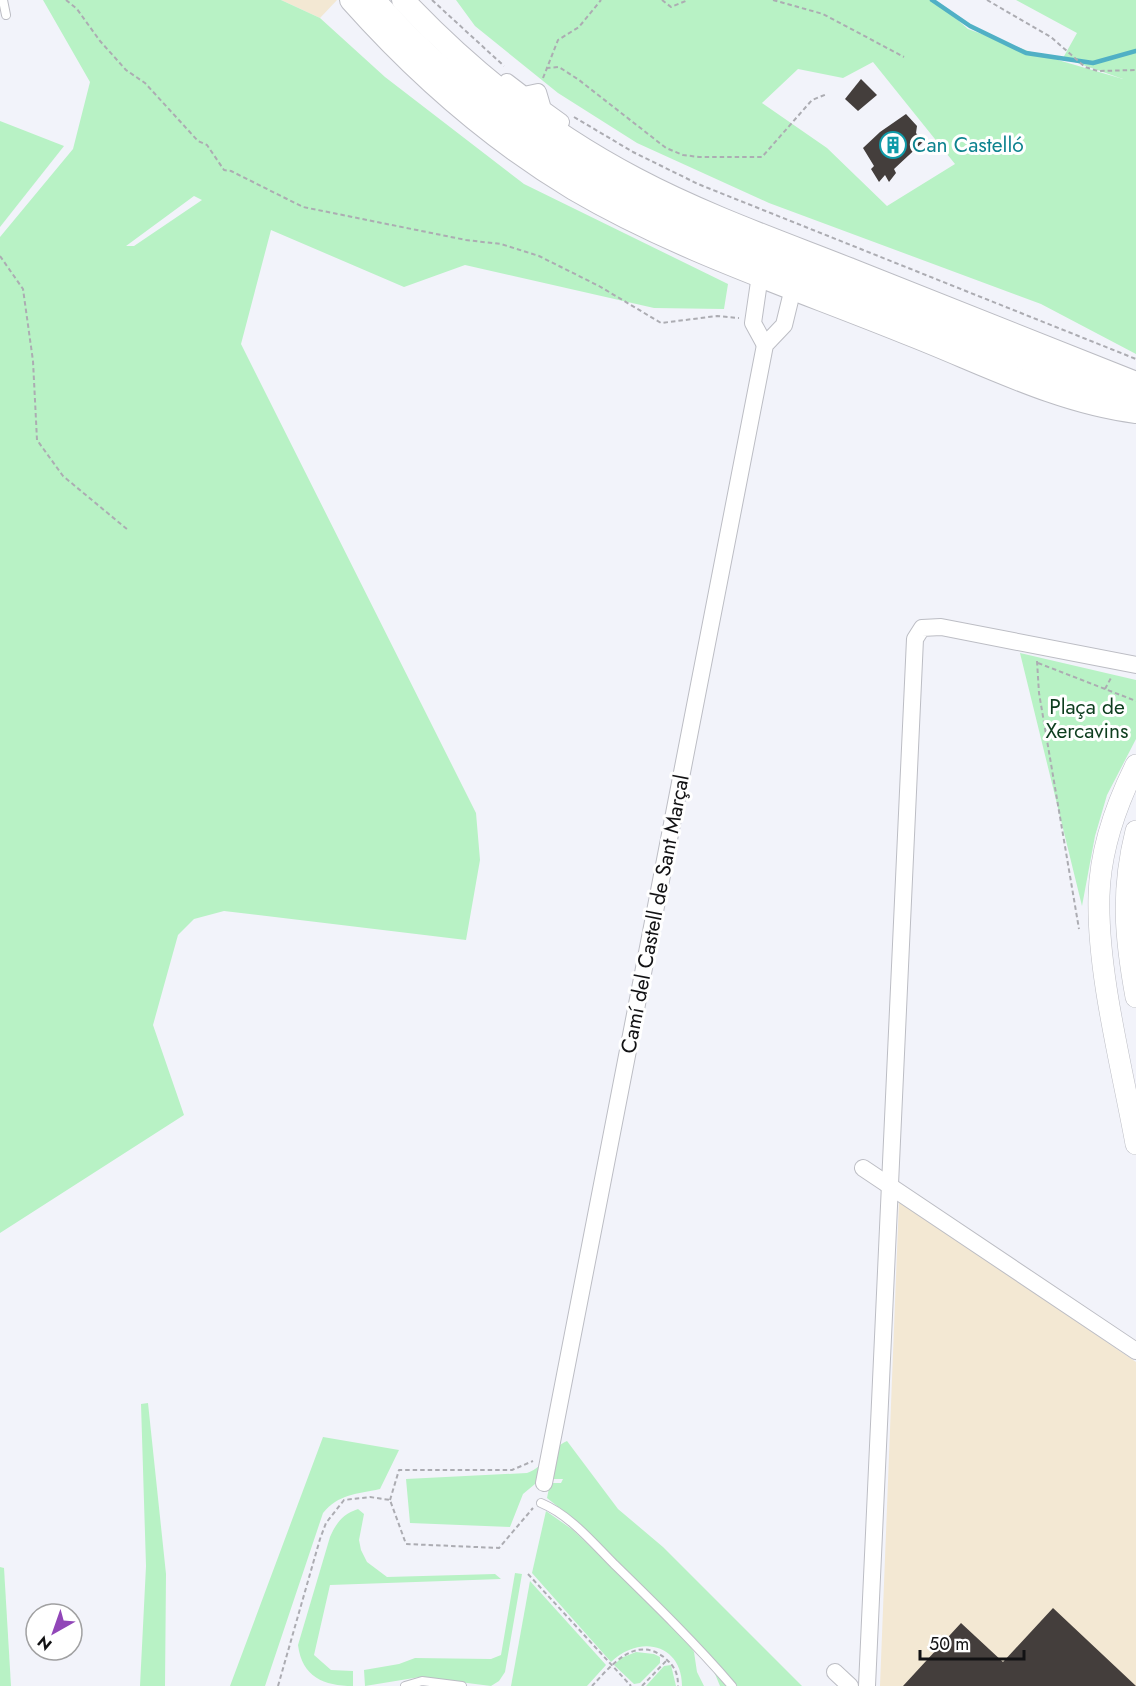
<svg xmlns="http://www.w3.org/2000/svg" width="1136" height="1686" viewBox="0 0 1136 1686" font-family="Jost,sans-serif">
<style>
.industrial{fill:#f3e8d3}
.green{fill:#b8f2c5;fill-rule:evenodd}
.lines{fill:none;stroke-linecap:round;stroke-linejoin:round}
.stream{stroke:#50b0c5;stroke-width:4.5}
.building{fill:#443e3c}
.service-casing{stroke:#bcbdc4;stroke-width:10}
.minor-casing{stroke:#bcbdc4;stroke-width:18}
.tertiary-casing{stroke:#bcbdc4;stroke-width:22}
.secondary-casing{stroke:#bcbdc4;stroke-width:24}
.path{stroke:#acacb2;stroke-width:2;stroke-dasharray:4.5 3;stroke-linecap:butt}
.service{stroke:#fff;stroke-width:8}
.minor{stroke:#fff;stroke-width:16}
.tertiary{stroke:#fff;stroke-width:21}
.secondary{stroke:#fff;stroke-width:22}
.labels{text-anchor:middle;stroke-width:6;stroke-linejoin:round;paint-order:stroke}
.culture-label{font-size:21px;fill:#0d838f;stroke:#fff;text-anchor:start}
.park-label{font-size:21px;fill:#0d3d1e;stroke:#fff}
.street-label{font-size:21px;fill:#121214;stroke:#fff}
</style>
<rect width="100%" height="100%" fill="#f2f3fa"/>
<!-- industrial -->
<g class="industrial">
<polygon points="281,0 337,0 320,18"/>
<polygon points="899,1200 1136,1362 1136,1686 880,1686"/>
</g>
<!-- green -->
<g class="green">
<path d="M 43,0 L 281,0 L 320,18 L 385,77 L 524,184 L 728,284 L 724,309 L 654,308 L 465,265 L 404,287 L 271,230 L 241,344 L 476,813 L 480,860 L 466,940 L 224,911 L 194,919 L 178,935 L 153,1025 L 184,1115 L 0,1233 L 0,237 L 73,149 L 90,82 ZM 194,196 L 202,200 L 134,246 L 126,246 Z"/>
<path d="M 456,0 L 935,0 L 968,29 L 1034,53 L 1123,79 L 1063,58 L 1077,33 L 1016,0 L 1136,0 L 1136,354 L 1041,304 L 769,203 L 637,143 L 558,93 L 475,26 ZM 873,62 L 955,164 L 887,206 L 827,148 L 762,103 L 798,69 L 843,78 Z"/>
<polygon points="0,121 64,146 0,227"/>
<polygon points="1020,653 1136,680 1136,739 1107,795 1095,836 1082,906"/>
<polygon points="148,1403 166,1574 165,1686 140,1686 146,1566 141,1404"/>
<path d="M 323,1437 L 399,1450 L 380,1489 C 357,1494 338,1494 323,1513 L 265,1686 L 230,1686 Z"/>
<path d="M 567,1441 L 618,1509 L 663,1547 L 802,1686 L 720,1686 L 713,1669 L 567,1514 L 547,1498 L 550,1483 L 561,1483 L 563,1479 L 541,1479 L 523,1494 L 510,1527 L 410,1523 L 406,1479 L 527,1473 C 545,1467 550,1448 567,1441 Z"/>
<path d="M 358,1509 L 364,1514 L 359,1540 L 361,1550 L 367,1562 L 387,1577 L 495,1574 L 501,1579 L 330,1585 L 314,1655 L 331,1670 L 353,1671 L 353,1686 C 324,1686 302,1677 298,1645 L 330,1537 C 336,1523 343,1514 358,1509 Z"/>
<path d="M 546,1511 L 573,1530 L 681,1633 L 694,1652 L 697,1672 L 704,1686 L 682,1686 C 682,1644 640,1634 611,1662 L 532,1573 Z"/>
<polygon points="0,1567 4,1568 11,1686 0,1686"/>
<polygon points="515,1573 522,1574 505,1672 499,1681 491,1686 420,1677 365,1686 364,1670 399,1664 415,1658 491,1659 501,1655"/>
<polygon points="530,1581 606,1665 587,1686 511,1686"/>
<polygon points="636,1652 654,1654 660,1657 660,1663 640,1683 634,1684 614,1665 621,1658"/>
<polygon points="671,1665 676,1686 646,1686 664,1666"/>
</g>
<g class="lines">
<!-- stream -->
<polyline class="stream" points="932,0 970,26 1026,53 1093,63 1136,51"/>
</g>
<!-- building -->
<g class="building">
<polygon points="861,79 877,95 858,111 845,99"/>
<polygon points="906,114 917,126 916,133 923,142 894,169 896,173 889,182 885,175 879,182 871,169 874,166 863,148 880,132"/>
<polygon points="1053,1608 1136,1686 903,1686 961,1623 1003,1662"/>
</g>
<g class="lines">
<defs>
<g id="service">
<polyline points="3,0 6,15"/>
<path d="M 541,1503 C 570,1515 593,1543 614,1564 C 655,1604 695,1643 732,1686"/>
<polyline points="405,1686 422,1681 462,1686"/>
</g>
<g id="minor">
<polyline points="507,82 524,95 538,92 543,109 561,122"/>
<polyline points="760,275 753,323 765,345"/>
<polyline points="863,1168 1136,1351"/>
<polyline points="544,1483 765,345 784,325 793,288"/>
<polyline points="835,1672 850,1686"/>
<polyline points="867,1686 915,639 922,628 941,627 1136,665"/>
</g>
<g id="tertiary">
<path d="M 1136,765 C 1116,805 1100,849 1099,896 C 1097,973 1122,1067 1136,1144"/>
<path d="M 1136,831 C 1121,891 1125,937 1136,997"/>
</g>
<g id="secondary">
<path d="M 351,0 C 416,73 489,138 574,189 C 678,250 795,288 906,333 C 981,362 1056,402 1136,412"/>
<path d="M 374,0 C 462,99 571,173 692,227 L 1136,403"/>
<path d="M 403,0 C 471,72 548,133 636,179 C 704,215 778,241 849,269 C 945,307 1041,345 1136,383"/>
</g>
</defs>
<!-- service casing -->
<use href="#service" class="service-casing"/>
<!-- minor casing -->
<use href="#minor" class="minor-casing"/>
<!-- tertiary casing -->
<use href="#tertiary" class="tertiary-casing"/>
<!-- secondary casing -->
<use href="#secondary" class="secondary-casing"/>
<!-- path -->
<g class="path">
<polyline points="66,0 77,9 100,41 126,70 145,83 198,141 207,145 224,170 231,171 303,207 466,240 501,244 539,256 599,286 661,323 717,316 739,318"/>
<polyline points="432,0 504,66"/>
<polyline points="662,0 671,7 688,0"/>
<polyline points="773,0 823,14 904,57"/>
<polyline points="987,0 1051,37 1085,67 1098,71 1136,70"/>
<polyline points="546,68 559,67 579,80 666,148 683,155 699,157 762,157 812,100 827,94"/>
<polyline points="543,78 558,40 579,27 601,0"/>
<polyline points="574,117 633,152 698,184 1136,359"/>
<polyline points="0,256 23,289 33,361 37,440 63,476 128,530"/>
<polyline points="1037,661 1039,693 1079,929"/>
<polyline points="1038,663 1136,701"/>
<polyline points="1105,689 1112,676"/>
<polyline points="390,1500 399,1470 512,1470 533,1461"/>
<polyline points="528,1574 631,1686"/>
<polyline points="278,1686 320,1539 326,1523 344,1500 370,1497 390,1500 406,1544 499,1548 533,1508"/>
<path d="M 592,1686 C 611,1666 635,1634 665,1658 C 675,1667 678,1673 678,1686"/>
<polyline points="642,1686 667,1660"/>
</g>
<!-- service -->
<use href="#service" class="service"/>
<!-- minor -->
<use href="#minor" class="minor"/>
<!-- tertiary -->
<use href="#tertiary" class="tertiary"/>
<!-- secondary -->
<use href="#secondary" class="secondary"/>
</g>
<!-- icons -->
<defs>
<symbol id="building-ring" viewBox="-11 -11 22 22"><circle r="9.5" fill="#fff" stroke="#0f9aa8" stroke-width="1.5"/><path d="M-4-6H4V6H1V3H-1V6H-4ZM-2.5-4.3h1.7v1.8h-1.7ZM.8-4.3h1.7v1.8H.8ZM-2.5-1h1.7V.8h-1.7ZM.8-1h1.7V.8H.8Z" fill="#0f9aa8"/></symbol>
</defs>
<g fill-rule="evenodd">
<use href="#building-ring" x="878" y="130" width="30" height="30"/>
</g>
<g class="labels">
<!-- culture labels -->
<g class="culture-label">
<text x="912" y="152">Can Castelló</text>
</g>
<!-- park labels -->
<g class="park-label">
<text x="1087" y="714">Plaça de<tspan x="1087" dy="24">Xercavins</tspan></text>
</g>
<!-- street labels -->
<g class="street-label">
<text transform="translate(655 914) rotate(-79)" y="7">Camí del Castell de Sant Marçal</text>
</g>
</g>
<!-- north arrow -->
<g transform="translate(54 1632) rotate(220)"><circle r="28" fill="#ffffff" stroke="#a0a0a1" stroke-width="1.5"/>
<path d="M0-4.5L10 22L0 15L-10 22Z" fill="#9146b8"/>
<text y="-9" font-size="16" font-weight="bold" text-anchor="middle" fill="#121214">N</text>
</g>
<!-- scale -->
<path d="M920 1650v9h104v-9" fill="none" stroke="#121214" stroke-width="3"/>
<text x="929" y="1650" font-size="18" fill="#121214" stroke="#ffffff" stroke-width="4.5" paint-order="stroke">50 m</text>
</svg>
